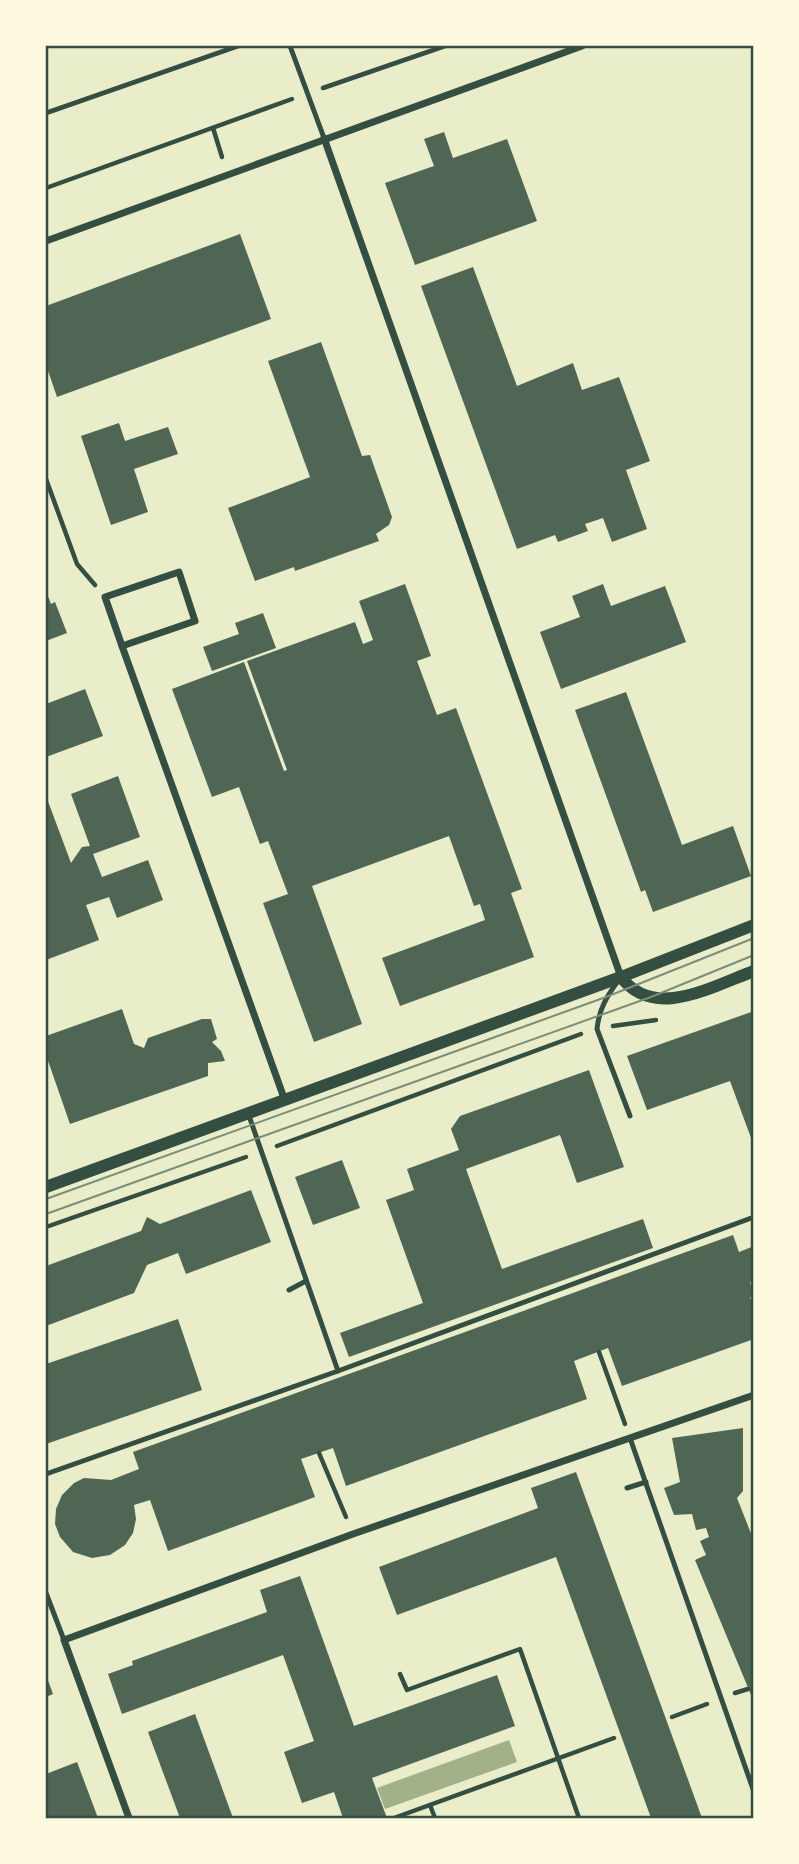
<svg xmlns="http://www.w3.org/2000/svg" width="799" height="1864" viewBox="0 0 799 1864" font-family="'Libre Baskerville',serif">
<style>
.water{fill:#a3b18a}
.building{fill:#4f6655}
.lines{fill:none;stroke-linecap:round;stroke-linejoin:round}
.path{stroke:#344e41;stroke-width:4.5}
.service{stroke:#344e41;stroke-width:5}
.minor{stroke:#344e41;stroke-width:7}
.tertiary{stroke:#344e41;stroke-width:12}
.tram{stroke:#7c8e77;stroke-width:2}
.neatline{fill:none;stroke:#344e41;stroke-width:2.5}
</style>
<rect width="100%" height="100%" fill="#e9edc9"/>
<!-- water -->
<polygon class="water" points="509,1740 517,1762 385,1809 377,1788"/>
<!-- building -->
<g class="building">
<polygon points="444,132 453,158 507,139 537,221 415,265 385,183 434,166 424,139"/>
<polygon points="240,234 271,319 57,397 46,365 46,306"/>
<polygon points="473,267 517,386 573,363 582,390 619,377 650,461 626,470 647,529 612,542 603,518 585,524 588,531 558,542 555,535 517,549 421,286"/>
<polygon points="321,342 362,456 370,455 392,517 389,525 376,534 379,541 295,571 294,567 255,581 228,508 310,477 268,361"/>
<polygon points="119,423 125,441 168,427 178,454 134,469 148,512 111,525 81,436"/>
<polygon points="405,584 431,656 417,661 437,715 456,708 522,889 511,893 534,957 400,1006 382,958 485,920 480,904 474,906 449,836 312,886 362,1024 314,1042 263,903 288,894 268,841 260,844 239,787 212,797 172,689 244,662 284,771 287,770 247,661 355,622 363,644 373,640 359,601"/>
<polygon points="603,584 611,606 665,586 686,642 561,689 540,632 580,617 572,596"/>
<polygon points="46,591 51,604 55,602 67,633 46,641"/>
<polygon points="263,613 276,648 212,671 203,647 239,634 235,623"/>
<polygon points="85,689 103,736 46,757 46,704"/>
<polygon points="626,692 682,845 733,826 751,876 653,912 645,890 641,892 575,710"/>
<polygon points="118,776 140,837 93,854 102,877 148,860 163,900 117,918 109,897 86,905 99,940 46,960 46,796 71,863 82,847 90,846 71,794"/>
<polygon points="122,1009 134,1044 144,1048 148,1038 202,1019 211,1019 217,1039 212,1042 221,1051 225,1061 208,1063 208,1076 70,1124 46,1055 46,1036"/>
<polygon points="754,1011 754,1146 730,1081 647,1110 627,1056"/>
<polygon points="589,1070 624,1167 577,1183 560,1135 466,1169 502,1269 643,1219 653,1248 349,1357 340,1333 423,1303 386,1200 414,1190 407,1169 459,1150 451,1129 460,1116"/>
<polygon points="342,1160 360,1208 313,1225 295,1177"/>
<polygon points="251,1190 271,1242 186,1274 178,1253 147,1265 134,1293 46,1326 46,1266 141,1231 147,1217 160,1224"/>
<polygon points="733,1235 739,1252 754,1246 754,1281 750,1282 754,1296 750,1297 754,1307 754,1339 622,1386 608,1348 574,1361 587,1399 346,1486 333,1448 301,1459 315,1497 168,1551 150,1500 134,1505 136,1519 133,1533 125,1545 110,1555 92,1558 73,1552 60,1537 55,1524 56,1509 62,1495 74,1483 84,1478 111,1480 139,1469 133,1452"/>
<polygon points="178,1319 202,1390 46,1444 46,1364"/>
<polygon points="743,1428 743,1491 737,1498 754,1541 754,1702 695,1560 706,1555 700,1541 709,1537 706,1528 696,1530 692,1514 674,1515 664,1488 680,1482 672,1438"/>
<polygon points="576,1472 702,1818 651,1818 556,1557 397,1615 379,1567 538,1508 531,1488"/>
<polygon points="300,1576 354,1726 497,1675 515,1726 372,1778 387,1818 343,1818 334,1792 302,1803 284,1752 314,1741 283,1655 122,1714 108,1674 133,1665 132,1661 267,1612 260,1590"/>
<polygon points="46,1675 53,1694 46,1697"/>
<polygon points="195,1714 233,1818 180,1818 148,1732"/>
<polygon points="77,1762 98,1818 46,1818 46,1774"/>
</g>
<g class="lines">
<!-- path -->
<g class="path">
<polyline points="323,88 445,46"/>
<polyline points="213,128 222,157"/>
<polyline points="46,188 292,99"/>
<polyline points="46,479 77,564 95,585"/>
<polyline points="613,1026 656,1020"/>
<polyline points="277,1146 581,1034"/>
<polyline points="46,1227 246,1157"/>
<polyline points="599,1352 625,1424"/>
<polyline points="319,1453 346,1517"/>
<polyline points="400,1674 407,1690 520,1649 579,1818"/>
<polyline points="735,1693 748,1689"/>
<polyline points="672,1717 707,1704"/>
<polyline points="430,1805 435,1818"/>
<polyline points="394,1818 614,1738"/>
</g>
<!-- service -->
<g class="service">
<polyline points="290,46 324,138"/>
<polyline points="46,113 238,46"/>
<path d="M 618,981 C 607,996 599,1009 597,1029 L 630,1116"/>
<polyline points="248,1113 338,1371"/>
<polyline points="289,1290 306,1281"/>
<polyline points="630,1438 754,1792"/>
<polyline points="46,1474 338,1371 754,1217"/>
<polyline points="627,1488 646,1482"/>
<polyline points="46,1593 64,1640"/>
</g>
<!-- minor -->
<g class="minor">
<polyline points="324,138 621,977"/>
<polyline points="46,241 582,46"/>
<polygon points="179,572 195,621 122,646 105,597"/>
<polyline points="122,646 284,1098"/>
<polyline points="129,1818 64,1640 353,1534 754,1395"/>
</g>
<!-- tertiary -->
<g class="tertiary">
<polyline points="621,977 754,925"/>
<path d="M 46,1187 L 621,977 C 654,1021 713,986 754,971"/>
</g>
<!-- tram -->
<g class="tram">
<polyline points="46,1199 606,997 754,938"/>
<polyline points="46,1214 651,997 754,955"/>
</g>
</g>
<!-- border -->
<rect width="799" height="1864" fill="none" stroke="#fefae0" stroke-width="94"/>
<rect x="47" y="47" width="705" height="1770" class="neatline"/>
</svg>
